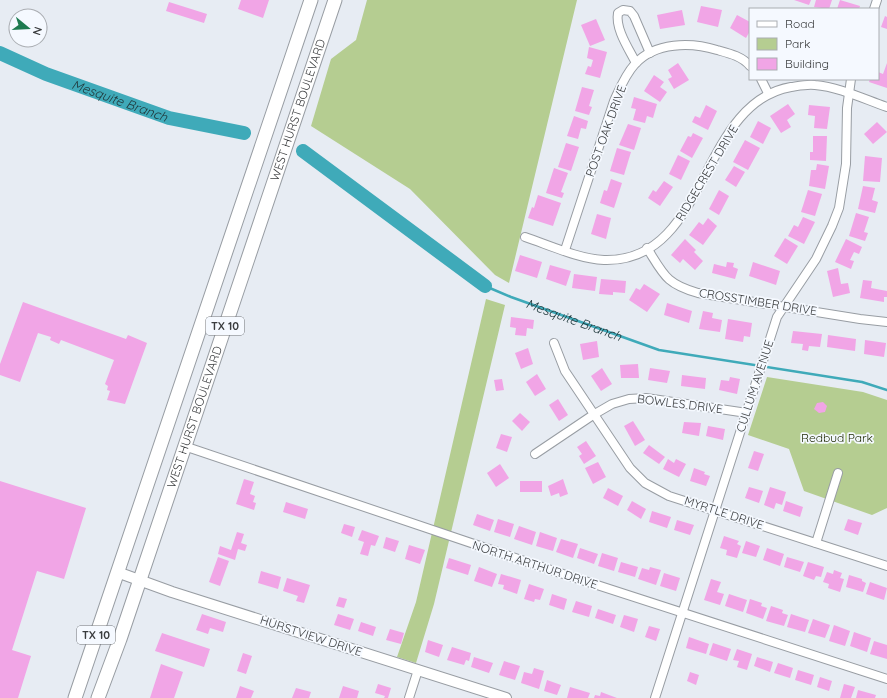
<svg xmlns="http://www.w3.org/2000/svg" width="887" height="698" viewBox="0 0 887 698" font-family="Quicksand,sans-serif">
<style>
.green{fill:#b5cd91}
.lines{fill:none;stroke-linecap:round;stroke-linejoin:round}
.stream{stroke:#3faab9;stroke-width:2.5}
.river{stroke:#3faab9;stroke-width:14}
.building{fill:#f1a5e6}
.minor-casing{stroke:#989da3;stroke-width:10}
.tertiary-casing{stroke:#989da3;stroke-width:12}
.primary-casing{stroke:#989da3;stroke-width:15}
.minor{stroke:#fff;stroke-width:8}
.tertiary{stroke:#fff;stroke-width:10}
.primary{stroke:#fff;stroke-width:13}
.labels{text-anchor:middle;stroke-width:3.5;stroke-linejoin:round;paint-order:stroke}
.shield{fill:#f5f9ff;stroke:#727578;stroke-width:1}
.shield-label{font-size:11px;font-weight:bold;fill:#3a3c3e}
.street-label{font-size:12px;fill:#3a3c3e;stroke:#f5f9ff}
.park-label{font-size:12px;fill:#222e08;stroke:#f5f9ff}
.water-label{font-size:13px;font-style:italic;fill:#21393c;stroke:#f5f9ff}
</style>
<rect width="100%" height="100%" fill="#e7ecf3"/>
<!-- green -->
<g class="green">
<polygon points="367,0 577,0 509,283 495,275 410,189 311,126 331,59 356,40"/>
<polygon points="486,299 505,305 434,604 416,663 397,657 416,602"/>
<polygon points="767,377 863,392 887,400 887,508 872,515 804,491 789,449 748,435"/>
</g>
<g class="lines">
<!-- stream -->
<path class="stream" id="s1" d="M 485,286 L 511,297 L 659,350 L 862,382 L 887,390"/>
<!-- river -->
<g class="river">
<path id="s2" d="M 0,53 L 46,74 L 169,118 L 244,133"/>
<polyline points="303,151 485,286"/>
</g>
</g>
<!-- building -->
<g class="building">
<polygon points="241,0 269,0 263,18 238,9"/>
<polygon points="794,0 811,0 809,5"/>
<polygon points="816,0 832,0 829,9 814,7"/>
<polygon points="840,0 860,6 859,9 837,9"/>
<polygon points="169,2 207,14 204,23 166,11"/>
<polygon points="701,6 722,10 718,27 697,22"/>
<polygon points="682,10 685,25 660,29 657,15"/>
<polygon points="737,15 750,22 750,31 746,38 730,28"/>
<polygon points="885,16 887,17 887,29 881,27"/>
<polygon points="596,19 605,40 590,46 581,25"/>
<polygon points="589,47 607,52 600,78 585,74 588,66 591,67 593,60 587,58"/>
<polygon points="678,63 689,80 674,89 668,79 672,77 668,70"/>
<polygon points="887,63 887,88 869,82 870,79 878,79 878,72 883,74"/>
<polygon points="654,75 664,82 660,87 667,92 660,102 644,91"/>
<polygon points="582,87 594,90 589,106 592,107 589,115 575,111"/>
<polygon points="634,97 657,104 653,118 647,116 645,123 633,120 636,109 631,108"/>
<polygon points="788,104 795,114 787,120 791,127 781,133 770,116"/>
<polygon points="706,105 717,111 708,130 692,122 695,116 700,118"/>
<polygon points="809,105 830,107 827,129 814,128 815,116 808,115"/>
<polygon points="574,116 588,121 586,129 581,128 578,139 567,136"/>
<polygon points="758,121 771,128 763,144 750,137"/>
<polygon points="877,122 887,132 873,144 864,134"/>
<polygon points="628,124 641,128 634,150 619,145"/>
<polygon points="693,133 703,138 692,158 680,151 688,136 691,137"/>
<polygon points="813,136 827,136 826,161 810,160 810,152 813,152"/>
<polygon points="745,140 760,148 748,170 733,162"/>
<polygon points="566,143 579,147 571,171 558,167"/>
<polygon points="617,148 631,152 624,175 610,171"/>
<polygon points="678,155 690,161 681,180 669,174"/>
<polygon points="865,156 882,158 880,182 863,181"/>
<polygon points="817,164 829,166 825,189 809,186 811,170 816,170"/>
<polygon points="734,166 745,172 736,187 725,180"/>
<polygon points="554,168 568,173 561,192 564,193 562,198 546,193"/>
<polygon points="611,179 622,183 614,208 600,203 604,190 607,191"/>
<polygon points="664,181 673,187 660,206 648,198 653,190 656,192"/>
<polygon points="863,186 875,188 872,200 878,202 875,213 858,209"/>
<polygon points="719,190 729,196 719,215 709,209"/>
<polygon points="808,190 822,194 815,216 801,212"/>
<polygon points="538,195 561,203 553,226 528,218 532,207 534,208"/>
<polygon points="856,213 869,217 864,232 868,233 865,241 849,236"/>
<polygon points="597,214 611,218 606,239 591,234"/>
<polygon points="803,217 815,222 804,244 788,236 794,225 798,227"/>
<polygon points="708,218 717,226 703,245 689,235 699,222 703,225"/>
<polygon points="785,238 798,246 787,264 774,256"/>
<polygon points="685,239 696,250 694,252 703,261 695,270 683,259 680,263 671,255"/>
<polygon points="846,239 862,247 859,254 854,252 850,260 854,261 851,269 835,262"/>
<polygon points="520,255 542,262 537,278 515,271"/>
<polygon points="727,262 734,263 733,267 738,269 735,279 712,273 714,264 726,267"/>
<polygon points="753,262 780,271 776,285 749,276"/>
<polygon points="550,265 571,271 566,286 546,279"/>
<polygon points="838,268 841,284 848,283 850,293 833,297 827,271"/>
<polygon points="574,274 597,277 595,291 572,288"/>
<polygon points="601,279 626,281 625,293 613,292 613,295 599,294"/>
<polygon points="863,280 872,281 871,288 887,291 887,297 884,297 884,302 860,298"/>
<polygon points="644,284 660,294 647,312 629,300 636,288 640,290"/>
<polygon points="23,302 126,339 128,335 147,343 125,404 107,400 110,391 107,390 108,386 105,384 114,360 61,340 59,344 50,340 51,337 38,333 20,382 0,375 0,364"/>
<polygon points="667,303 692,311 689,323 664,315"/>
<polygon points="703,311 713,313 712,318 722,320 720,332 699,329"/>
<polygon points="511,317 534,320 533,329 527,328 526,336 515,335 516,328 510,327"/>
<polygon points="728,319 752,323 750,337 744,336 743,342 725,339"/>
<polygon points="793,331 822,334 820,347 809,346 808,351 802,350 803,344 791,343"/>
<polygon points="828,335 856,339 855,351 827,347"/>
<polygon points="865,340 886,343 884,357 864,354"/>
<polygon points="597,341 599,357 583,360 580,344"/>
<polygon points="528,348 533,364 521,369 515,353"/>
<polygon points="638,364 639,378 621,378 620,365"/>
<polygon points="602,368 612,384 601,391 591,376"/>
<polygon points="650,368 670,371 667,383 648,380"/>
<polygon points="537,374 546,389 535,396 526,382"/>
<polygon points="682,375 706,378 705,389 681,386"/>
<polygon points="730,377 740,379 737,394 719,390 721,380 729,381"/>
<polygon points="502,379 504,390 496,391 494,380"/>
<polygon points="558,399 568,415 559,421 549,405"/>
<polygon points="823,402 827,406 825,412 819,413 814,409 817,403"/>
<polygon points="520,413 530,422 522,431 512,421"/>
<polygon points="633,421 645,440 635,446 624,426"/>
<polygon points="684,422 701,423 699,436 682,433"/>
<polygon points="708,426 725,429 723,440 706,436"/>
<polygon points="501,434 512,437 507,452 496,448"/>
<polygon points="586,441 596,456 584,464 579,456 582,454 577,447"/>
<polygon points="649,445 665,457 659,464 643,453"/>
<polygon points="754,451 764,454 758,471 748,468"/>
<polygon points="668,459 674,463 676,459 686,464 679,477 663,469"/>
<polygon points="598,462 606,477 593,484 585,468"/>
<polygon points="500,464 509,478 496,487 487,473"/>
<polygon points="694,468 705,472 704,474 710,476 706,486 690,481"/>
<polygon points="244,479 254,482 250,494 255,496 253,502 256,503 254,510 236,504"/>
<polygon points="563,479 568,494 560,497 559,493 551,496 548,486"/>
<polygon points="0,481 86,508 64,579 37,571 12,650 31,656 18,698 0,698"/>
<rect x="520" y="481" width="22" height="11"/>
<polygon points="749,487 763,491 759,503 745,498"/>
<polygon points="770,487 786,492 782,505 776,503 774,509 764,505"/>
<polygon points="608,488 623,496 618,506 603,498"/>
<polygon points="632,501 646,509 641,519 627,510"/>
<polygon points="786,501 803,507 800,517 783,511"/>
<polygon points="286,502 308,509 305,519 283,512"/>
<polygon points="652,511 671,517 667,528 649,522"/>
<polygon points="477,514 494,520 490,531 473,525"/>
<polygon points="498,519 514,524 510,537 494,532"/>
<polygon points="848,519 862,523 858,535 844,530"/>
<polygon points="677,520 694,525 690,535 674,530"/>
<polygon points="344,524 355,527 352,537 341,533"/>
<polygon points="519,526 536,532 532,545 514,539"/>
<polygon points="362,530 379,536 375,546 371,545 368,556 360,554 364,542 358,540"/>
<polygon points="237,532 244,534 241,543 247,545 245,551 238,549 235,560 218,554 220,546 231,550"/>
<polygon points="540,532 557,538 553,551 536,546"/>
<polygon points="724,536 739,541 737,544 741,546 737,558 726,555 727,550 720,548"/>
<polygon points="386,537 399,541 395,552 383,548"/>
<polygon points="561,539 578,544 573,558 556,552"/>
<polygon points="746,541 760,546 756,557 742,553"/>
<polygon points="409,545 425,550 420,564 405,559"/>
<polygon points="580,548 598,554 594,564 577,558"/>
<polygon points="767,548 784,554 780,566 763,560"/>
<polygon points="602,553 618,558 614,571 598,566"/>
<polygon points="218,557 229,561 220,586 209,582"/>
<polygon points="787,557 804,562 800,572 784,567"/>
<polygon points="449,558 471,565 468,575 446,568"/>
<polygon points="621,562 638,567 635,577 618,572"/>
<polygon points="808,562 824,567 821,577 816,576 814,580 803,576"/>
<polygon points="479,567 497,574 492,587 474,581"/>
<polygon points="650,567 661,570 656,585 638,579 642,568 649,570"/>
<polygon points="834,570 842,573 840,578 844,579 840,592 828,588 829,584 823,582 827,572 833,574"/>
<polygon points="261,571 281,577 278,589 258,583"/>
<polygon points="664,573 680,578 676,591 660,586"/>
<polygon points="501,574 521,580 517,594 503,589 504,585 498,584"/>
<polygon points="849,575 862,579 862,581 866,583 863,592 846,587"/>
<polygon points="287,578 310,585 304,603 296,601 298,596 283,591"/>
<polygon points="711,579 721,582 717,592 724,594 720,605 704,600"/>
<polygon points="870,582 887,588 884,600 866,594"/>
<polygon points="529,584 544,589 540,600 535,599 534,602 524,599"/>
<polygon points="552,594 567,599 564,610 549,605"/>
<polygon points="729,594 747,600 743,612 725,606"/>
<polygon points="339,597 347,599 344,608 336,606"/>
<polygon points="750,599 762,603 761,606 767,608 763,619 746,613"/>
<polygon points="576,601 592,606 589,617 572,612"/>
<polygon points="771,606 783,610 782,613 788,615 784,626 766,621"/>
<polygon points="598,609 616,615 613,624 595,618"/>
<polygon points="202,614 226,622 223,632 210,628 208,634 196,630"/>
<polygon points="338,614 354,619 350,630 334,625"/>
<polygon points="791,614 809,620 805,632 787,627"/>
<polygon points="624,615 638,619 634,632 620,627"/>
<polygon points="813,619 830,625 825,638 808,633"/>
<polygon points="361,622 376,627 373,636 358,631"/>
<polygon points="834,625 850,631 845,646 829,641"/>
<polygon points="649,626 660,629 656,641 645,637"/>
<polygon points="390,629 404,633 401,644 386,640"/>
<polygon points="854,632 871,638 867,652 850,646"/>
<polygon points="162,633 210,649 204,667 155,651"/>
<polygon points="689,637 709,644 706,654 686,648"/>
<polygon points="428,640 443,645 439,657 425,652"/>
<polygon points="874,641 887,645 887,659 870,654"/>
<polygon points="713,643 731,649 727,661 709,655"/>
<polygon points="452,647 471,653 469,661 466,660 464,665 447,660"/>
<polygon points="737,649 752,654 747,670 737,667 739,661 733,660"/>
<polygon points="243,653 252,656 246,674 237,671"/>
<polygon points="474,657 493,663 489,673 471,667"/>
<polygon points="757,657 773,662 770,672 754,666"/>
<polygon points="504,661 520,666 515,680 499,675"/>
<polygon points="778,663 793,668 790,678 774,673"/>
<polygon points="161,664 183,672 174,698 150,698"/>
<polygon points="534,668 544,671 539,689 521,683 524,672 532,674"/>
<polygon points="798,670 814,675 811,685 795,680"/>
<polygon points="690,672 699,675 696,685 687,681"/>
<polygon points="820,677 832,681 829,691 817,687"/>
<polygon points="547,680 561,685 557,695 544,691"/>
<polygon points="378,684 391,688 388,698 384,698 385,696 375,693"/>
<polygon points="844,684 855,687 851,698 840,698"/>
<polygon points="240,686 254,691 251,698 236,698"/>
<polygon points="343,686 359,691 357,698 339,698"/>
<polygon points="570,687 590,693 588,698 567,698"/>
<polygon points="296,688 311,692 309,698 292,698"/>
<polygon points="858,690 876,695 875,698 856,698"/>
<polygon points="601,692 617,698 594,698 595,695 600,696"/>
</g>
<g class="lines">
<defs>
<g id="minor">
<polyline points="874,9 877,0"/>
<path d="M 636,63 C 629,49 615,29 618,13 L 623,10 L 630,11 L 634,16 L 650,53"/>
<polyline points="761,79 768,93"/>
<path d="M 525,237 C 549,245 579,259 604,260 C 709,263 698,103 791,87 C 798,86 807,84 815,85 C 839,87 864,99 887,107"/>
<path d="M 647,248 C 664,275 666,284 698,293 L 860,319 L 887,322"/>
<path d="M 565,250 L 614,101 C 620,88 625,75 635,64 C 655,42 691,42 717,50 C 728,53 742,56 750,66"/>
<polyline points="554,343 565,371 630,468 645,483 669,496 887,566"/>
<polyline points="184,446 557,572 887,679"/>
<polyline points="535,454 593,415 612,404 629,399 646,398 747,413"/>
<polyline points="816,543 838,473"/>
<polyline points="409,698 418,670"/>
<polyline points="655,698 777,317 816,259 832,226 839,208 846,164 847,108 851,79"/>
</g>
<polyline id="tertiary" points="117,572 172,592 506,698"/>
<g id="primary">
<polyline points="75,698 311,0"/>
<path id="s3" d="M 98,698 L 120,639 L 335,0"/>
</g>
</defs>
<!-- minor casing -->
<use href="#minor" class="minor-casing"/>
<!-- tertiary casing -->
<use href="#tertiary" class="tertiary-casing"/>
<!-- primary casing -->
<use href="#primary" class="primary-casing"/>
<!-- minor -->
<use href="#minor" class="minor"/>
<!-- tertiary -->
<use href="#tertiary" class="tertiary"/>
<!-- primary -->
<use href="#primary" class="primary"/>
</g>
<g class="labels">
<!-- shield labels -->
<g class="shield">
<rect x="206" y="317" width="38" height="18" rx="3"/>
<rect x="77" y="626" width="38" height="18" rx="3"/>
</g>
<g class="shield-label">
<text x="225" y="330">TX 10</text>
<text x="96" y="639">TX 10</text>
</g>
<!-- street labels -->
<g class="street-label">
<text dy="4" stroke="none"><textPath href="#s3" startOffset="621">WEST HURST BOULEVARD</textPath></text>
<text transform="translate(606 131) rotate(-70)" y="4">POST OAK DRIVE</text>
<text transform="translate(707 173) rotate(-59)" y="4">RIDGECREST DRIVE</text>
<text transform="translate(758 302) rotate(9)" y="4">CROSSTIMBER DRIVE</text>
<text transform="translate(755 386) rotate(-72)" y="4">CULLUM AVENUE</text>
<text transform="translate(680 404) rotate(7)" y="4">BOWLES DRIVE</text>
<text dy="4" stroke="none"><textPath href="#s3" startOffset="297">WEST HURST BOULEVARD</textPath></text>
<text transform="translate(724 513) rotate(18)" y="4">MYRTLE DRIVE</text>
<text transform="translate(535 565) rotate(18)" y="4">NORTH ARTHUR DRIVE</text>
<text transform="translate(311 636) rotate(18)" y="4">HURSTVIEW DRIVE</text>
</g>
<!-- park labels -->
<g class="park-label">
<text x="837" y="442">Redbud Park</text>
</g>
<!-- water labels -->
<g class="water-label">
<text dy="5" stroke="none"><textPath href="#s2" startOffset="129">Mesquite Branch</textPath></text>
<text dy="5" stroke="none"><textPath href="#s1" startOffset="95">Mesquite Branch</textPath></text>
</g>
</g>
<!-- legend -->
<rect x="749" y="8" width="130" height="72" fill="#f5f9ff" stroke="#aaadb2"/>
<rect x="757" y="21" width="20" height="6" fill="#ffffff" stroke="#aaadb2"/>
<text x="785" y="28" font-size="12" fill="#3a3c3e">Road</text>
<rect x="757" y="38" width="20" height="12" fill="#b5cd91" stroke="#aaadb2"/>
<text x="785" y="48" font-size="12" fill="#3a3c3e">Park</text>
<rect x="757" y="58" width="20" height="12" fill="#f1a5e6" stroke="#aaadb2"/>
<text x="785" y="68" font-size="12" fill="#3a3c3e">Building</text>
<!-- north arrow -->
<g transform="translate(28 28) rotate(108)"><circle r="19" fill="#f5f9ff" stroke="#aaadb2"/>
<path d="M0-3L7 15L0 10L-7 15Z" fill="#1d7a4f"/>
<text y="-6" font-size="11" font-weight="bold" text-anchor="middle" fill="#3a3c3e">N</text>
</g>
</svg>
